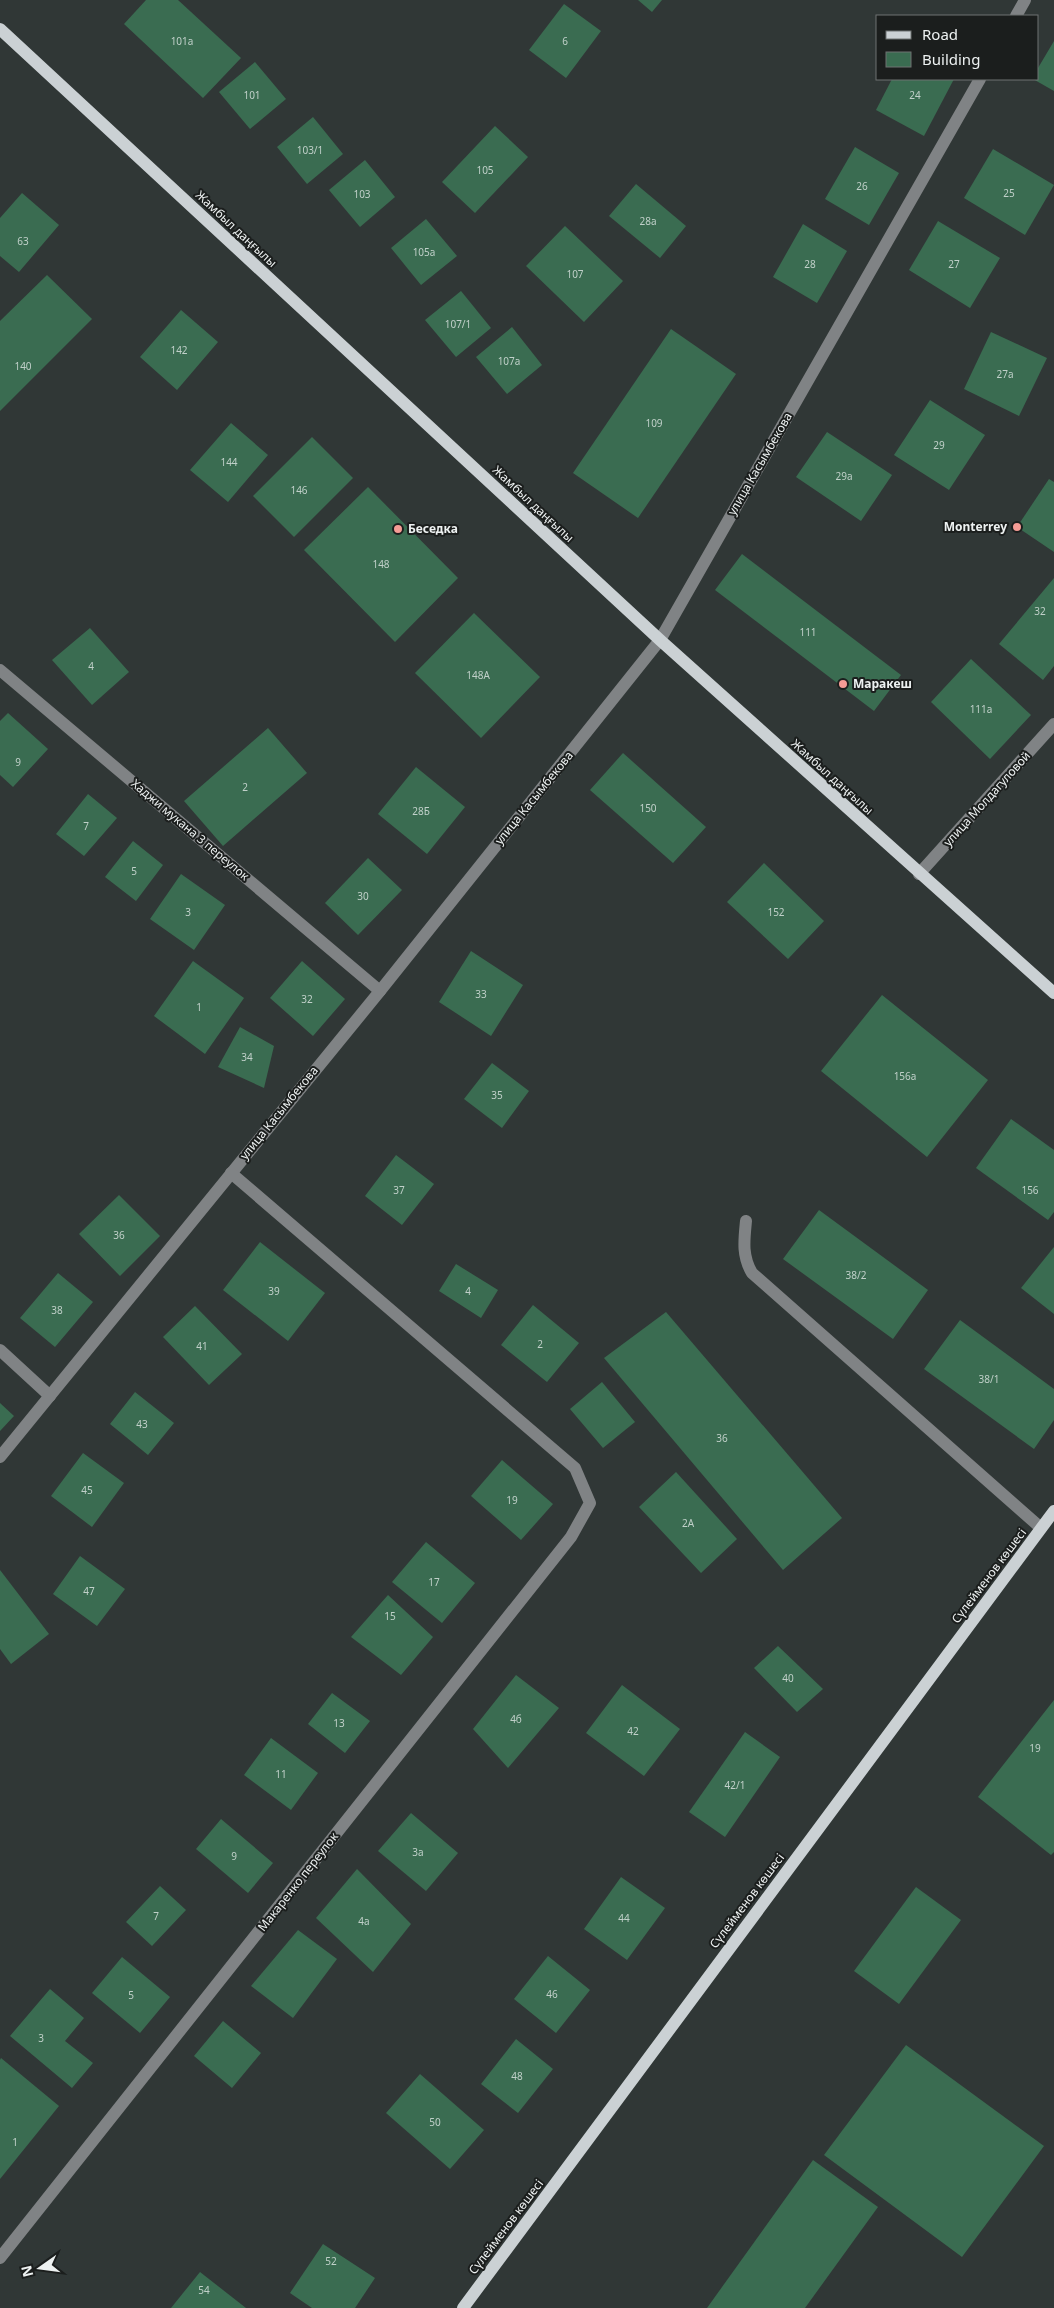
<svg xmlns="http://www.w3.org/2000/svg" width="1054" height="2308" viewBox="0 0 1054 2308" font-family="'Noto Sans',sans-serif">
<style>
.building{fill:#3a6c51}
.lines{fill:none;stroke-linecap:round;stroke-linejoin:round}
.minor{stroke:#808385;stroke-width:12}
.major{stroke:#cbd1d4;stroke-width:12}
.poi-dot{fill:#f59c95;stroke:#1b1e1d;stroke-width:2}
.labels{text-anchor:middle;stroke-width:4;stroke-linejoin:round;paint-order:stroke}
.number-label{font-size:10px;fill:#c0d0c9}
.street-label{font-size:12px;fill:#edf1f1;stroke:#1b1e1d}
.poi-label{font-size:12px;font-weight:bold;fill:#edf1f1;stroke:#1b1e1d;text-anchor:start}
</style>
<rect width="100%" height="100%" fill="#303736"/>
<!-- building -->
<g class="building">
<polygon points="146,0 178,0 241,58 203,98 124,24"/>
<polygon points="638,0 662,0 652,12"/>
<polygon points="564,4 601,31 566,78 529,50"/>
<polygon points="1054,41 1054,91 1033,79 1038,79 1038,68"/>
<polygon points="255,62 286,99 250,129 219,92"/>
<polygon points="892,79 954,79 924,136 876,110"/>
<polygon points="313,117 343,154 307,184 277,147"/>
<polygon points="495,126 528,157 475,213 442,182"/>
<polygon points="855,147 899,173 869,225 825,199"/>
<polygon points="993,149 1054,185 1025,235 964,198"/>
<polygon points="365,160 395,197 360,227 329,190"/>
<polygon points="636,184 686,226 660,258 609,216"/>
<polygon points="22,193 59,225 19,272 0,256 0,218"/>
<polygon points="426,219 457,256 421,285 391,248"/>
<polygon points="938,221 1000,258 970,308 909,270"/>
<polygon points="803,224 847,251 817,303 773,277"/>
<polygon points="565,226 623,281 584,322 526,266"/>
<polygon points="47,275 92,319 0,411 0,321"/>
<polygon points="461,291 491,328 456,357 425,320"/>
<polygon points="181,310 218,342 177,390 140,357"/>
<polygon points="512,327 542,365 507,394 476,357"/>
<polygon points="671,329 736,374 638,518 573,473"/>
<polygon points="991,332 1047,358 1019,416 964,389"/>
<polygon points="930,400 985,435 949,490 894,455"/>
<polygon points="231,423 268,455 228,502 190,470"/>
<polygon points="827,432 892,475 861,521 796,477"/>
<polygon points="312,437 353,478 294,537 253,496"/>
<polygon points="1049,479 1054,482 1054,552 1017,527"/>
<polygon points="368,487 458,578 395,642 304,550"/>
<polygon points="742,554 901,675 874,711 715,590"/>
<polygon points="1054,578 1054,666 1043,680 999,644"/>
<polygon points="474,613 540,677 481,738 415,673"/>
<polygon points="90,628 129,672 92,705 52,660"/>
<polygon points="971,659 1031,715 990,759 931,702"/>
<polygon points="8,713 48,749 13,787 0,775 0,721"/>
<polygon points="268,728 307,773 223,846 184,801"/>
<polygon points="623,753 706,827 673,863 590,790"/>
<polygon points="416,767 465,807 427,854 378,814"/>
<polygon points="88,794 117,818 84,856 56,834"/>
<polygon points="133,841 163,865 136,901 105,877"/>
<polygon points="368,858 402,890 358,935 325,903"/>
<polygon points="764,863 824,921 788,959 727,902"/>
<polygon points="181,874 225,905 194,950 150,919"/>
<polygon points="471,951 523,985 491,1036 439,1002"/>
<polygon points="193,961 244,998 205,1054 154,1016"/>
<polygon points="302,961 345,999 313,1036 270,998"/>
<polygon points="882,995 988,1080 927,1157 821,1071"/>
<polygon points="240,1027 274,1046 264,1088 218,1067"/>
<polygon points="492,1063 529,1091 502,1128 464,1099"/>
<polygon points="1011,1119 1054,1150 1054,1212 1048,1220 976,1168"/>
<polygon points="396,1155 434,1184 402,1225 365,1196"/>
<polygon points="119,1195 160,1236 120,1276 79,1234"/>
<polygon points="819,1210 928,1290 893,1339 783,1259"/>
<polygon points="260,1242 325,1293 288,1341 223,1290"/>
<polygon points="1054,1247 1054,1314 1021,1288"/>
<polygon points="456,1264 498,1290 481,1318 439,1291"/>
<polygon points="58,1273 93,1302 55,1347 20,1318"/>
<polygon points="533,1305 579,1343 547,1382 501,1345"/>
<polygon points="195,1306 242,1354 209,1385 163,1337"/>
<polygon points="666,1312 842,1518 783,1570 604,1358"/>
<polygon points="960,1320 1054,1389 1054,1420 1034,1449 924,1369"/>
<polygon points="602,1382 635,1422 603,1448 570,1409"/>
<polygon points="135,1392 174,1423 148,1455 110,1424"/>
<polygon points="0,1403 14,1416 0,1431"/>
<polygon points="83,1453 124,1483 92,1527 51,1496"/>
<polygon points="502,1460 553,1504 521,1540 471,1496"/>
<polygon points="676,1472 737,1539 701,1573 639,1507"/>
<polygon points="426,1542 475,1583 442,1623 392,1582"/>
<polygon points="80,1556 125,1589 97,1626 53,1594"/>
<polygon points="0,1570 49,1634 11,1664 0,1649"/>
<polygon points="388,1595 433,1637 401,1675 351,1637"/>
<polygon points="778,1646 823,1689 797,1712 754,1668"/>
<polygon points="516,1675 559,1708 508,1768 473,1729"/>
<polygon points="622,1685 680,1729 644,1776 586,1733"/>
<polygon points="332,1693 370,1721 345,1753 308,1724"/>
<polygon points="1054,1700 1054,1852 1051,1855 978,1797"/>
<polygon points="745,1732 780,1757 725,1837 689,1812"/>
<polygon points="271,1738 318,1773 291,1810 244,1775"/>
<polygon points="411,1813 458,1853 426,1891 378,1851"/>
<polygon points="221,1819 273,1863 248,1893 196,1849"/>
<polygon points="357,1869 411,1924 373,1972 316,1918"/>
<polygon points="621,1877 665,1908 627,1960 584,1929"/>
<polygon points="160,1886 186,1910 152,1946 126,1922"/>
<polygon points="916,1887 961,1920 899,2004 854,1971"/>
<polygon points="298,1930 337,1959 293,2018 251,1986"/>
<polygon points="548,1956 590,1990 556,2033 514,1999"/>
<polygon points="122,1957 170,1997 140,2033 92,1993"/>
<polygon points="50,1989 84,2018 65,2041 93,2063 72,2088 10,2036"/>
<polygon points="223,2021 261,2053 232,2088 194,2056"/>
<polygon points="516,2039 553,2069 518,2113 481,2084"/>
<polygon points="906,2045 1044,2146 962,2257 824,2155"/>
<polygon points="1,2058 59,2106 0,2179 0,2060"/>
<polygon points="420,2074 484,2130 450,2169 386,2113"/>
<polygon points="813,2160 878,2207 805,2308 707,2308"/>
<polygon points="323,2244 375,2278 355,2308 312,2308 290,2293"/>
<polygon points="200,2272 246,2308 171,2308"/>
</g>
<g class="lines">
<!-- minor -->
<g class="minor">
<polyline points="1016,16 1025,0"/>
<polyline points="0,670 380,991"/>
<polyline points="919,874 1054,724"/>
<path d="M 746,1221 C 744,1241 742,1256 752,1273 L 1041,1528"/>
<polyline points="0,1350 50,1396"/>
<polyline points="0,1457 380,991 660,640 980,79"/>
<polyline points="0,2258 571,1537 590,1503 575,1468 231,1173"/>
</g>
<!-- major -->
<g class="major">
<polyline points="0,29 660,640 1054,993"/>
<polyline points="463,2308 1054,1511"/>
</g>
</g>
<!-- markers -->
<g class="poi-dot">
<circle cx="1017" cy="527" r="5"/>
<circle cx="398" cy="529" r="5"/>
<circle cx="843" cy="684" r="5"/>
</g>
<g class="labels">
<!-- number labels -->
<g class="number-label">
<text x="182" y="45">101а</text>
<text x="565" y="45">6</text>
<text x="252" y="99">101</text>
<text x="915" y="99">24</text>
<text x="310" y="154">103/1</text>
<text x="485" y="174">105</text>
<text x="862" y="190">26</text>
<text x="1009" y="197">25</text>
<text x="362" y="198">103</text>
<text x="648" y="225">28а</text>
<text x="23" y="245">63</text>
<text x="424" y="256">105а</text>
<text x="810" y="268">28</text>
<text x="954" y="268">27</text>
<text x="575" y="278">107</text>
<text x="458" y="328">107/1</text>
<text x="179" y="354">142</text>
<text x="509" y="365">107а</text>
<text x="23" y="370">140</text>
<text x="1005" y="378">27а</text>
<text x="654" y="427">109</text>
<text x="939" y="449">29</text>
<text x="229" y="466">144</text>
<text x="844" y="480">29а</text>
<text x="299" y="494">146</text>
<text x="381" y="568">148</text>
<text x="1040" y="615">32</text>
<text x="808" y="636">111</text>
<text x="91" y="670">4</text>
<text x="478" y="679">148А</text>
<text x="981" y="713">111а</text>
<text x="18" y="766">9</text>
<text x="245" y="791">2</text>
<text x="648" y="812">150</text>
<text x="421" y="815">28Б</text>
<text x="86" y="830">7</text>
<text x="134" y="875">5</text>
<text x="363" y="900">30</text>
<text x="188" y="916">3</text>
<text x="776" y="916">152</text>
<text x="481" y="998">33</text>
<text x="307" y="1003">32</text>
<text x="199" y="1011">1</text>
<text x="247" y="1061">34</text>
<text x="905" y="1080">156а</text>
<text x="497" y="1099">35</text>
<text x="399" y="1194">37</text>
<text x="1030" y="1194">156</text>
<text x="119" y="1239">36</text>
<text x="856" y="1279">38/2</text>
<text x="274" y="1295">39</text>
<text x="468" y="1295">4</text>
<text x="57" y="1314">38</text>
<text x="540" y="1348">2</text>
<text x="202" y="1350">41</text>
<text x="989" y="1383">38/1</text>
<text x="142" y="1428">43</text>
<text x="722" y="1442">36</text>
<text x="87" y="1494">45</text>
<text x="512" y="1504">19</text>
<text x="688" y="1527">2А</text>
<text x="434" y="1586">17</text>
<text x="89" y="1595">47</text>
<text x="390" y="1620">15</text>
<text x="788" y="1682">40</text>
<text x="516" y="1723">4б</text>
<text x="339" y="1727">13</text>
<text x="633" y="1735">42</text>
<text x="1035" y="1752">19</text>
<text x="281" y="1778">11</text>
<text x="735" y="1789">42/1</text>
<text x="418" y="1856">3а</text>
<text x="234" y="1860">9</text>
<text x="156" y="1920">7</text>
<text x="624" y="1922">44</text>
<text x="364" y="1925">4а</text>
<text x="552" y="1998">46</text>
<text x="131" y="1999">5</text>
<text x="41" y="2042">3</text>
<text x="517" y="2080">48</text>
<text x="435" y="2126">50</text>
<text x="15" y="2146">1</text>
<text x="331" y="2265">52</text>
<text x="204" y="2294">54</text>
</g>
<!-- street labels -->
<g class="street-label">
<text transform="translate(236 229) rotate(43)" y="4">Жамбыл даңғылы</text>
<text transform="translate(760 464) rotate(-60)" y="4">улица Касымбекова</text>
<text transform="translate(533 504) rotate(43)" y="4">Жамбыл даңғылы</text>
<text transform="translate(832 777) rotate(42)" y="4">Жамбыл даңғылы</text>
<text transform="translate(534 798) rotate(-51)" y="4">улица Касымбекова</text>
<text transform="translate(987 799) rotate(-48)" y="4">улица Молдагуловой</text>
<text transform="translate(190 830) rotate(40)" y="4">Хаджи мукана 3 переулок</text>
<text transform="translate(279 1113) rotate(-51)" y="4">улица Касымбекова</text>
<text transform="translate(989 1576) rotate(-53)" y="4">Сүлейменов көшесі</text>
<text transform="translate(298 1882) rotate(-52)" y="4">Макаренко переулок</text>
<text transform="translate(747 1901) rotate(-53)" y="4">Сүлейменов көшесі</text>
<text transform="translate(506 2227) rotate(-53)" y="4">Сүлейменов көшесі</text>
</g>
<!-- poi labels -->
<g class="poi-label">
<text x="1007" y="531" text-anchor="end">Monterrey</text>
<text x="408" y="533">Беседка</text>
<text x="853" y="688">Маракеш</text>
</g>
</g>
<!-- legend -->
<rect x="876" y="15" width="162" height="65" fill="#1b1e1d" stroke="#6f7272"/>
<rect x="886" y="31" width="25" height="8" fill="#cbd1d4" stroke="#6f7272"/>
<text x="922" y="40" font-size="15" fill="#edf1f1">Road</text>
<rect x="886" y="52" width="25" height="15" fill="#3a6c51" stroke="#6f7272"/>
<text x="922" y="65" font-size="15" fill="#edf1f1">Building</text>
<!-- north arrow -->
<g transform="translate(40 2268) rotate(256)" stroke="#1b1e1d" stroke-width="4" paint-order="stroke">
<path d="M0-4L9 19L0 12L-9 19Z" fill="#edf1f1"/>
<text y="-8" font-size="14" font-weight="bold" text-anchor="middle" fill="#edf1f1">N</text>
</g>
</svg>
